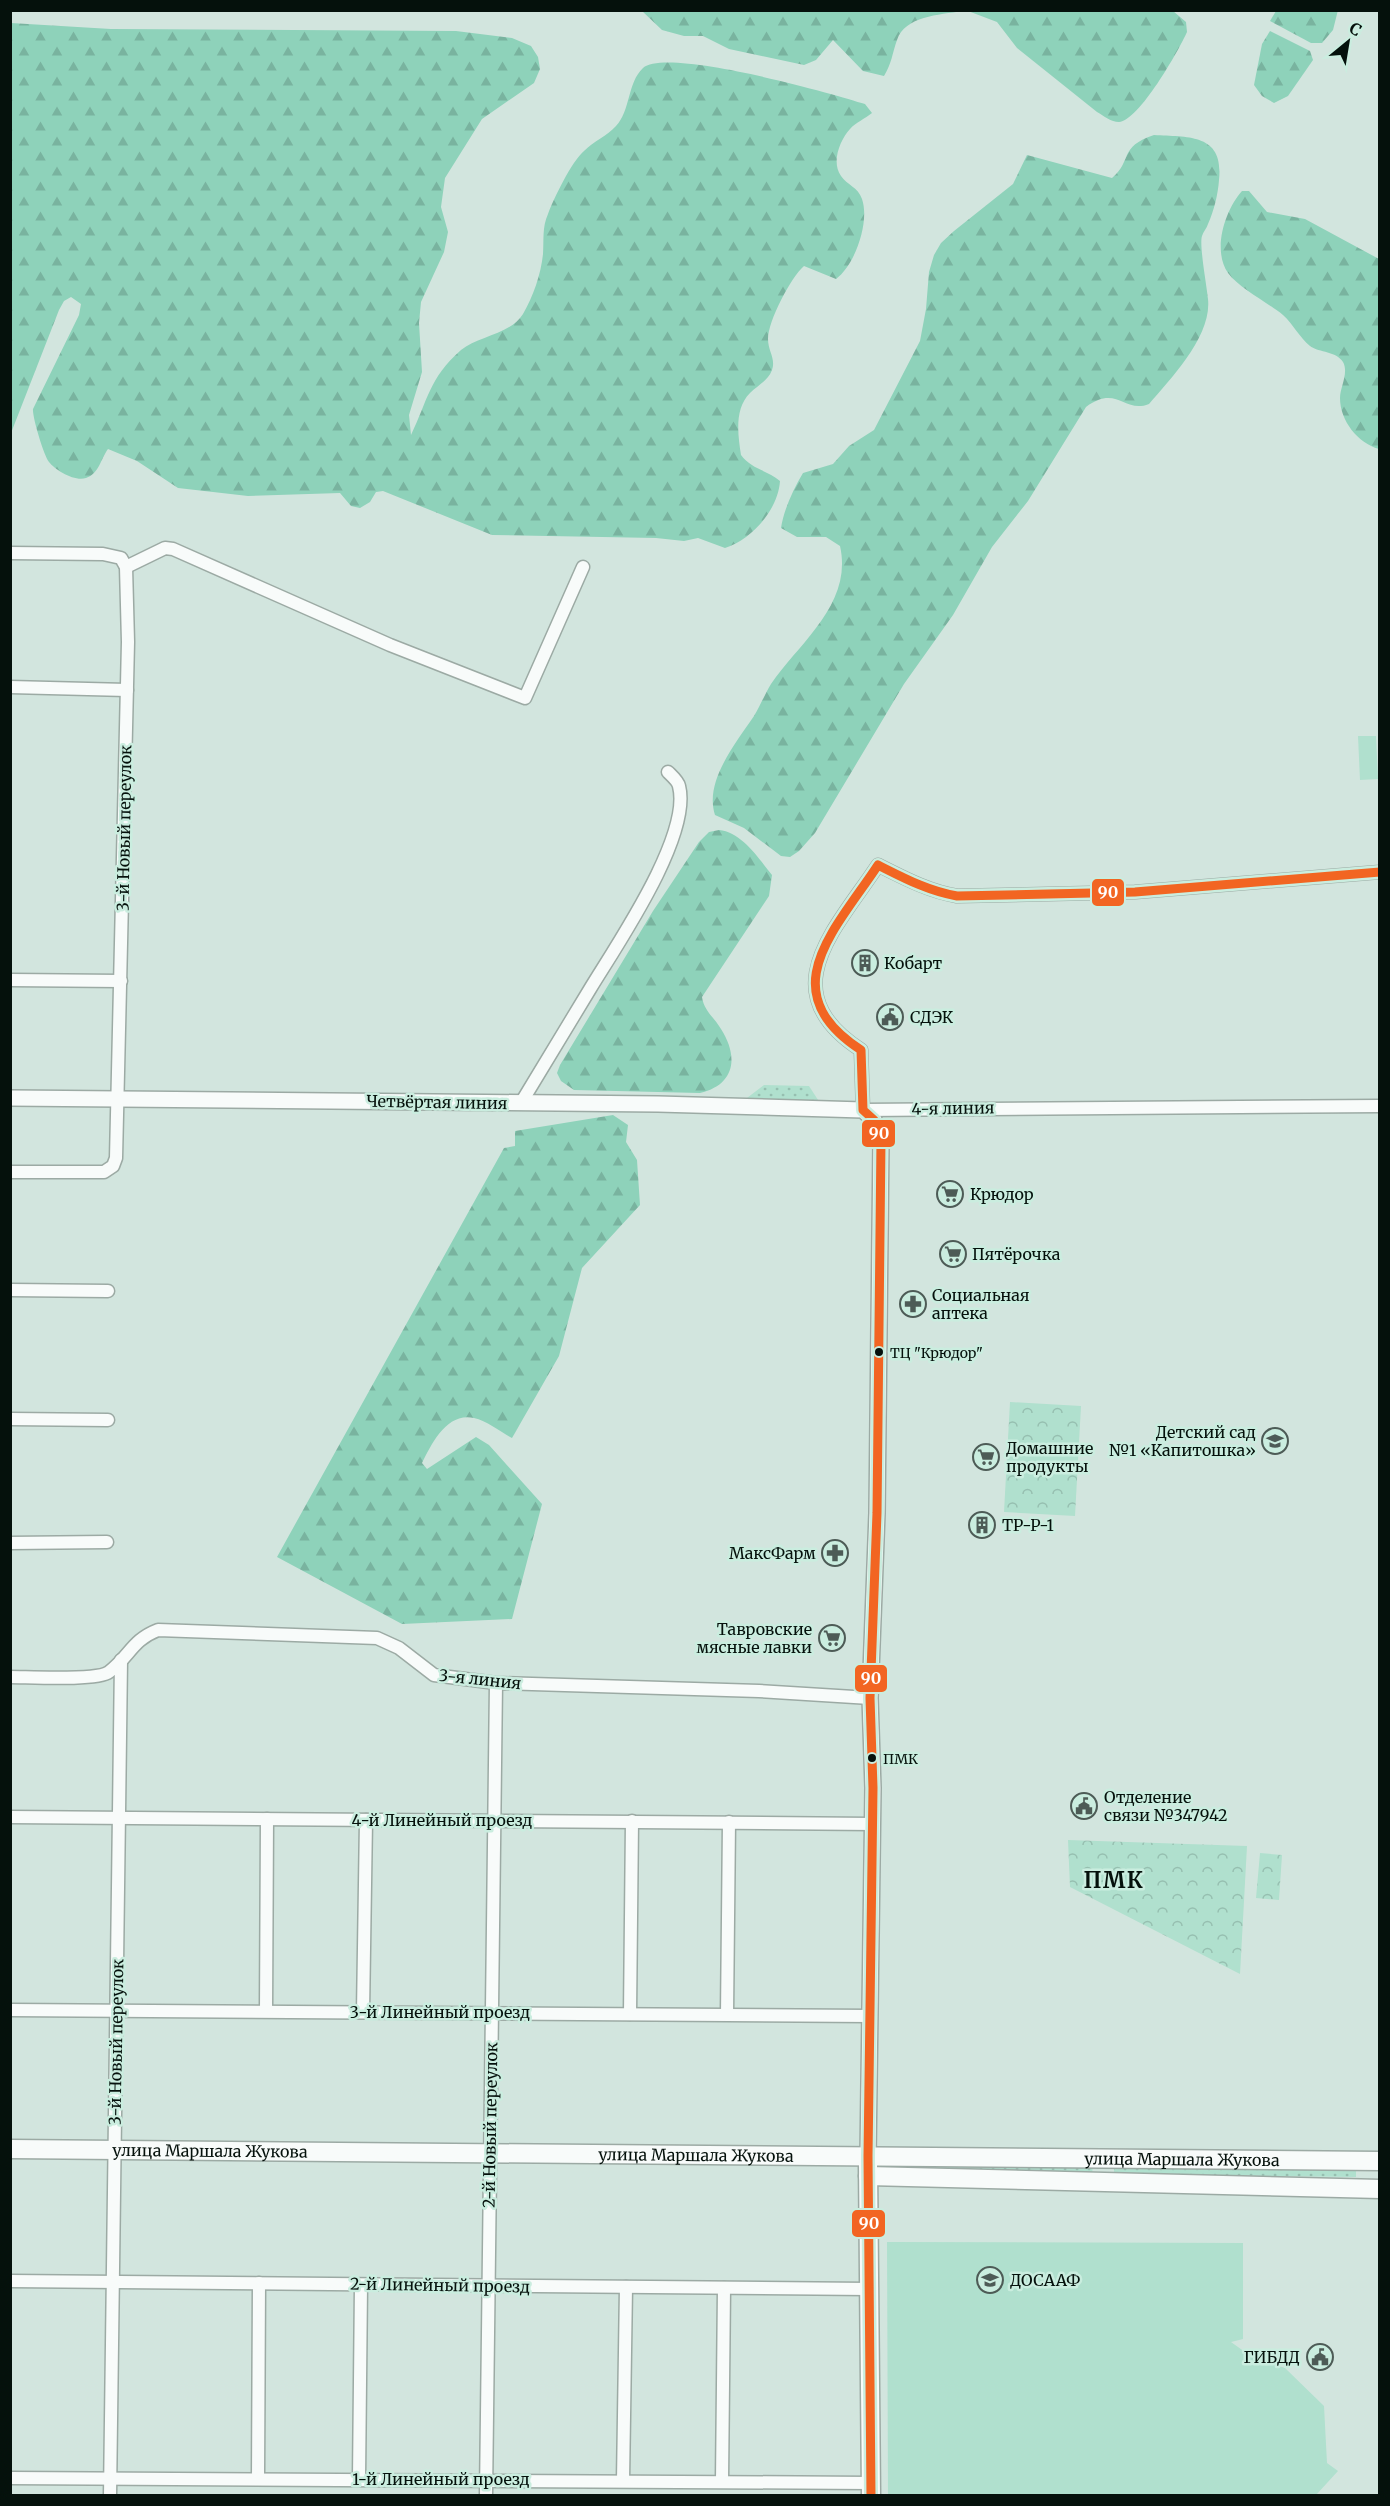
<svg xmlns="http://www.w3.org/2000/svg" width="1390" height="2506" viewBox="0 0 1390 2506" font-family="Merriweather,serif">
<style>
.grass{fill:url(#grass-dots)}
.forest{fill:url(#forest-firs)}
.park{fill:url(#park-crowns)}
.garden{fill:#b0e0ce}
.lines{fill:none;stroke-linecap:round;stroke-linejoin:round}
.minor-casing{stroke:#9caaa4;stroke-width:15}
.tertiary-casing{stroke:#9caaa4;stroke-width:18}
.secondary-casing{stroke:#9caaa4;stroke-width:21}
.minor{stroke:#f8fbfa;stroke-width:12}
.tertiary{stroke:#f8fbfa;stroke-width:15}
.secondary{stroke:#f8fbfa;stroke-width:18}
.bus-1-casing{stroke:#caeddf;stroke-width:14}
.bus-1{stroke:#f26522;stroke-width:9}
.bus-dot{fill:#05110c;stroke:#caeddf;stroke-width:2}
.labels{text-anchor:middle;stroke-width:5;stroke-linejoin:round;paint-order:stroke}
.bus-label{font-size:14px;fill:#05110c;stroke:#caeddf;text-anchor:start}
.street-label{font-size:16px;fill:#05110c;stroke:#caeddf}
.poi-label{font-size:16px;fill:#05110c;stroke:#caeddf;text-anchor:start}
.district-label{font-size:22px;font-weight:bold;letter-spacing:1.5px;fill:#05110c;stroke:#caeddf}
.line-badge{stroke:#caeddf;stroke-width:2}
.badge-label{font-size:16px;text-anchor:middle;font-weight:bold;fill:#fff}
</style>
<defs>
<pattern id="grass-dots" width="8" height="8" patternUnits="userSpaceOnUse" patternTransform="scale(1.5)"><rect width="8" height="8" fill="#b0e0ce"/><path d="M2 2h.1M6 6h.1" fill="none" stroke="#96bfb0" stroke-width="1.8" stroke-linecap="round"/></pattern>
<pattern id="forest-firs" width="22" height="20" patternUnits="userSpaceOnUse" patternTransform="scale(1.5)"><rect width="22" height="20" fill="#8ed2ba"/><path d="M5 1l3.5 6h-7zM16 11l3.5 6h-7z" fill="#79b39f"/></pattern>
<pattern id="park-crowns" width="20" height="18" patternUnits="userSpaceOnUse" patternTransform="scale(1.5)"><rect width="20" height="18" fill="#b0e0ce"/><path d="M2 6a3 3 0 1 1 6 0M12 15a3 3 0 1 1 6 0" fill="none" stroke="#96bfb0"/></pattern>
</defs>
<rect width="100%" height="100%" fill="#d2e5de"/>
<!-- grass -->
<g class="grass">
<polygon points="764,1085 809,1086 820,1103 743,1101"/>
<polygon points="900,2161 1093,2162 1092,2176 900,2173"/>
<polygon points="1114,2162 1356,2166 1356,2177 1114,2174"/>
</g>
<!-- forest -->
<g class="forest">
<polygon points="1338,10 1333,30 1322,43 1311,43 1270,21 1276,11"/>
<path d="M 642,11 L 962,11 C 939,15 905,16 897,40 C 892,54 892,63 884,76 L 863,71 L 833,40 L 816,60 L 804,65 L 729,49 L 703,36 L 684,36 L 662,30 Z"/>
<path d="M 968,11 L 1173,11 L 1186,22 L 1187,32 C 1179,50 1139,121 1119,122 C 1111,122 1104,116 1097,112 L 1017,48 L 997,22 Z"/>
<path d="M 11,23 L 111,29 L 456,31 L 512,38 L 531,46 L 538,57 L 540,69 L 534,83 L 482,119 L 445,178 L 441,207 L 448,232 L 444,252 L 421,302 L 419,323 L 422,372 L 409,415 L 411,435 C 428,400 429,378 461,350 C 478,336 511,334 523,314 C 533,297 541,274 543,254 C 544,240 542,227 548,214 C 554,198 572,161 584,151 C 594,141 607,136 616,126 C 631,110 627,83 643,68 C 667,47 830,93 865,104 L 872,113 C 865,119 856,122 850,129 C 840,140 831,162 841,176 C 847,185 858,187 862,199 C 870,222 855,265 836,279 L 804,266 C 791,277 768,321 768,339 C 768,351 776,359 772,370 C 768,381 758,385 750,393 C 734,409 738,435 741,455 C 751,469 767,470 780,481 C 778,510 752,539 725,548 L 698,538 L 684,541 L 656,538 L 492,535 L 383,491 L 376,492 L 370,502 L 360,508 L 351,506 L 340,493 L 248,496 L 178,488 L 137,461 L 108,449 C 101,458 99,474 86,478 C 75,482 55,470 49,462 C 44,456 32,416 33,409 L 79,315 L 81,304 L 71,297 L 64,301 L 59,310 L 11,433 Z"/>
<polygon points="1270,31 1310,51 1313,60 1288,96 1274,103 1262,96 1254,85 1262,44"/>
<path d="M 1154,135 C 1190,137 1224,134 1219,180 C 1218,194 1214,211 1208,224 C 1207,228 1203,232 1202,236 C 1199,245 1207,287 1208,299 C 1212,336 1171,378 1149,404 C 1124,414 1117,384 1086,407 L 1028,501 L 992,547 L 953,615 L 904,684 L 815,833 L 799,851 L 790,857 L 781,856 L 744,828 L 715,815 C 704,781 736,743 754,716 C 760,706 765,694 771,684 C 800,642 853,604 840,546 L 826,537 L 797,537 L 781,528 C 784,509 793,490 803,473 L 833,464 L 849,446 L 874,430 L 920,341 L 926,309 L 929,272 L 934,255 L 941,243 L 954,231 L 1013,184 L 1027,155 L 1112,178 C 1133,160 1118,147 1154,135 Z"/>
<path d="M 1242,191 L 1249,191 L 1267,212 L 1305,219 L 1379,259 L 1379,449 C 1358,443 1340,421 1340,398 C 1340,387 1349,373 1343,362 C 1336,351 1320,353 1310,346 C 1300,338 1293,324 1283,315 C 1267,302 1239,288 1228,273 C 1212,250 1225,210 1242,191 Z"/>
<path d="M 719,830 C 742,832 759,859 772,875 L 769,896 L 702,997 C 704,1011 714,1017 721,1029 C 739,1057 735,1085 700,1093 L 574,1090 L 561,1081 L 557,1073 L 560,1065 L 653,911 L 699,842 L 709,832 Z"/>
<path d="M 613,1115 L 628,1125 L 626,1142 L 637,1160 L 640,1205 L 582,1268 L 559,1356 L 512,1438 C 501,1432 487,1421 474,1418 C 447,1412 432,1443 422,1463 L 427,1469 L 476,1437 L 489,1445 L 542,1504 L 512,1619 L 402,1624 L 277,1557 L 504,1148 L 515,1146 L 515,1131 Z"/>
</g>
<!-- park -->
<g class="park">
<polygon points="1010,1402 1081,1406 1075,1516 1004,1512"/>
<polygon points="1068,1840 1247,1846 1240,1974 1070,1887"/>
<polygon points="1260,1853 1282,1855 1279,1900 1256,1898"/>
</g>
<!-- garden -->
<g class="garden">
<polygon points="1358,736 1376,736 1378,779 1360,780"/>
<polygon points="887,2242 1243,2243 1243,2339 1231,2342 1252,2357 1285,2368 1324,2406 1327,2463 1338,2471 1316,2495 888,2495"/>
</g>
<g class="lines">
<defs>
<g id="minor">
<polyline points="10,553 103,554 121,558 126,567 128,642 116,1158 113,1166 104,1172 10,1172"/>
<polyline points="126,567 165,548 173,549 390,645 525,698 583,567"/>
<polyline points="10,687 127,690"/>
<path d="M 1380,872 L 1135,892 L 957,896 C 928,891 904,878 878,865 C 836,929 770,991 861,1050 L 863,1110 L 1380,1106"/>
<polyline points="10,980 121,981"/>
<path d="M 521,1103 C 544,1065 567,1027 590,989 C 616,946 692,836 679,786 C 678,781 672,776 668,772"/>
<polyline points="10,1290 108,1291"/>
<polyline points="10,1419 108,1420"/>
<polyline points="10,1543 107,1542"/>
<path d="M 10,1677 C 29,1677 97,1681 109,1672 C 130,1656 132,1640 158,1630 L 377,1638 L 399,1648 L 434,1675 L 496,1683 L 759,1691 L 870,1698"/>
<polyline points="10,1817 873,1824"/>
<polyline points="10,2010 870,2016"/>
<polyline points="266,2011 267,1819"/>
<polyline points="363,2012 366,1820"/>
<polyline points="630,2014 632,1821"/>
<polyline points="727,2014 729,1822"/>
<polyline points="10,2281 869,2289"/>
<polyline points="10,2478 871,2483"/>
<polyline points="258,2478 259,2283"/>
<polyline points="359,2479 361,2285"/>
<polyline points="623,2480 626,2287"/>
<polyline points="722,2480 724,2288"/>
<polyline points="110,2496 121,1660"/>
<polyline points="486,2496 496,1683"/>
</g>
<polyline id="tertiary" points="10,1098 658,1104 863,1110 874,1120 881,1140 877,1513 870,1698 873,1788 868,2156"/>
<g id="secondary">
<path id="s1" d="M 10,2149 L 1380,2161"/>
<polyline points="868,2164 871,2496"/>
<polyline points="868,2176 1380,2189"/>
</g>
</defs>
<!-- minor casing -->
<use href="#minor" class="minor-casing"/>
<!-- tertiary casing -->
<use href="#tertiary" class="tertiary-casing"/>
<!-- secondary casing -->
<use href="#secondary" class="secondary-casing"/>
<!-- minor -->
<use href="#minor" class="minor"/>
<!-- tertiary -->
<use href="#tertiary" class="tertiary"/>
<!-- secondary -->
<use href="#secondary" class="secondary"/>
<defs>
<path id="bus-1" d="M 871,2496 L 868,2156 L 873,1788 L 870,1698 L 877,1513 L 881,1140 L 874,1120 L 863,1110 L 861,1050 C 770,991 836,929 878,865 C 904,878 928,891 957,896 L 1135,892 L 1380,872"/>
</defs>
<!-- bus-1 casing -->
<use href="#bus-1" class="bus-1-casing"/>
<!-- bus-1 -->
<use href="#bus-1" class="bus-1"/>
</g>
<!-- icons -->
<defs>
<symbol id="building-ring" viewBox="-11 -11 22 22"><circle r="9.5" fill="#caeddf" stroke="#4d5b56" stroke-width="1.5"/><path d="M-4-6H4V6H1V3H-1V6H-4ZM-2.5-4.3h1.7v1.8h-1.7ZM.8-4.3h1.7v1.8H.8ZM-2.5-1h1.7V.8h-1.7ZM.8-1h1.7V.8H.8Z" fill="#4d5b56"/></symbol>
<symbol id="civic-ring" viewBox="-11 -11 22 22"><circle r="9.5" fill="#caeddf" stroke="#4d5b56" stroke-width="1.5"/><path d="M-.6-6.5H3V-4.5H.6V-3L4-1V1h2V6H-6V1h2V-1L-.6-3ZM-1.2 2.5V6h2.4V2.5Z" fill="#4d5b56"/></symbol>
<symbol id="supermarket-ring" viewBox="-11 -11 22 22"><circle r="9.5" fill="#caeddf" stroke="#4d5b56" stroke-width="1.5"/><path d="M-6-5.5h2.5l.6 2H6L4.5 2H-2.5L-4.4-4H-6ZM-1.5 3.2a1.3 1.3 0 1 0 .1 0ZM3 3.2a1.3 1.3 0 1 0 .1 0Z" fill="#4d5b56"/></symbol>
<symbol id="pharmacy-ring" viewBox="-11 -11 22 22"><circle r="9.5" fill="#caeddf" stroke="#4d5b56" stroke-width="1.5"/><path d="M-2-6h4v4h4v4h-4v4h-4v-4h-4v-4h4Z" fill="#4d5b56"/></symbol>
<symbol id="school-ring" viewBox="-11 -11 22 22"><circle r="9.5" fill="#caeddf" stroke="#4d5b56" stroke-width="1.5"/><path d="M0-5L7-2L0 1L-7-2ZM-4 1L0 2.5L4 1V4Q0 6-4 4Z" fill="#4d5b56"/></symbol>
</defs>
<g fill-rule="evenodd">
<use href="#building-ring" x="850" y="948" width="30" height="30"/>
<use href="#civic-ring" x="875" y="1002" width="30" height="30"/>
<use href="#supermarket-ring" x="935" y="1179" width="30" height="30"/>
<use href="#supermarket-ring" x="938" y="1239" width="30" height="30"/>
<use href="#pharmacy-ring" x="898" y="1289" width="30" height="30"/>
<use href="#school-ring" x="1260" y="1426" width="30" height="30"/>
<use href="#supermarket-ring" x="971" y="1442" width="30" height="30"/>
<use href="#building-ring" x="967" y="1510" width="30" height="30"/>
<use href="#pharmacy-ring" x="820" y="1538" width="30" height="30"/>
<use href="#supermarket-ring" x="817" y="1623" width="30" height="30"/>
<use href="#civic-ring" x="1069" y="1791" width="30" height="30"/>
<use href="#school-ring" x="975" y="2265" width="30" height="30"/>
<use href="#civic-ring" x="1305" y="2342" width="30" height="30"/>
</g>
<!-- markers -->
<g class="bus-dot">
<circle cx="879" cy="1352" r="5"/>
<circle cx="872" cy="1758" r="5"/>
</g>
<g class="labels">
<!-- bus labels -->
<g class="bus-label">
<text x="890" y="1358">ТЦ "Крюдор"</text>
<text x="883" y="1764">ПМК</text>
</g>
<!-- street labels -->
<g class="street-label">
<text transform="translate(124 828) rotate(-89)" y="6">3-й Новый переулок</text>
<text transform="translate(437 1102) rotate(1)" y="6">Четвёртая линия</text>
<text transform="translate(953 1108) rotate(-1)" y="6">4-я линия</text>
<text transform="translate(480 1679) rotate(6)" y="6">3-я линия</text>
<text x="442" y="1826">4-й Линейный проезд</text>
<text x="440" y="2018">3-й Линейный проезд</text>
<text transform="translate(116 2042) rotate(-89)" y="6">3-й Новый переулок</text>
<text transform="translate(490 2125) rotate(-89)" y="6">2-й Новый переулок</text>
<text dy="6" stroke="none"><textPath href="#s1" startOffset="200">улица Маршала Жукова</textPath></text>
<text dy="6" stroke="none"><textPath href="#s1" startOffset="686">улица Маршала Жукова</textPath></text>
<text dy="6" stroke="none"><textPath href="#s1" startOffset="1172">улица Маршала Жукова</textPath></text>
<text transform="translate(440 2285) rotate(1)" y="6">2-й Линейный проезд</text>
<text x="441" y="2485">1-й Линейный проезд</text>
</g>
<!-- poi labels -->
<g class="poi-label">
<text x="884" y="969">Кобарт</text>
<text x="910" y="1023">СДЭК</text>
<text x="970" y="1200">Крюдор</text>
<text x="972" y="1260">Пятёрочка</text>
<text x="932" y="1301">Социальная<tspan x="932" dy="18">аптека</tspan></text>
<text x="1256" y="1438" text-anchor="end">Детский сад<tspan x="1256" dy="18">№1 «Капитошка»</tspan></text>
<text x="1006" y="1454">Домашние<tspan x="1006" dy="18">продукты</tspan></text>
<text x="1002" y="1531">ТР-Р-1</text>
<text x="816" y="1559" text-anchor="end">МаксФарм</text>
<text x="812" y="1635" text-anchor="end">Тавровские<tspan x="812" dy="18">мясные лавки</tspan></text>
<text x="1104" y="1803">Отделение<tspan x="1104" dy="18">связи №347942</tspan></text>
<text x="1010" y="2286">ДОСААФ</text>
<text x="1300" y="2363" text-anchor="end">ГИБДД</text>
</g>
<!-- district labels -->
<g class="district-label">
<text x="1114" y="1888">ПМК</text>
</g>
</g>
<g class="line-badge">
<rect x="1091" y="878" width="34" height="29" rx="6" fill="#f26522"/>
<rect x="861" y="1119" width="35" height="29" rx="6" fill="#f26522"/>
<rect x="854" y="1664" width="34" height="29" rx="6" fill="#f26522"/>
<rect x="851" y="2209" width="35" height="29" rx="6" fill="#f26522"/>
</g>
<g class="badge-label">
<text x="1108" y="898">90</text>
<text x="879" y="1139">90</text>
<text x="871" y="1684">90</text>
<text x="869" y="2229">90</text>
</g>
<!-- border -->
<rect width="1390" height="2506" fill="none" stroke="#05110c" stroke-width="24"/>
<!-- north arrow -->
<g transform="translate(1348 42) rotate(30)" stroke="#caeddf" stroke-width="4.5" paint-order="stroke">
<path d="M0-4.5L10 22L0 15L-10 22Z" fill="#05110c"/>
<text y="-9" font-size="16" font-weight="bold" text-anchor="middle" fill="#05110c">С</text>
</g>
</svg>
